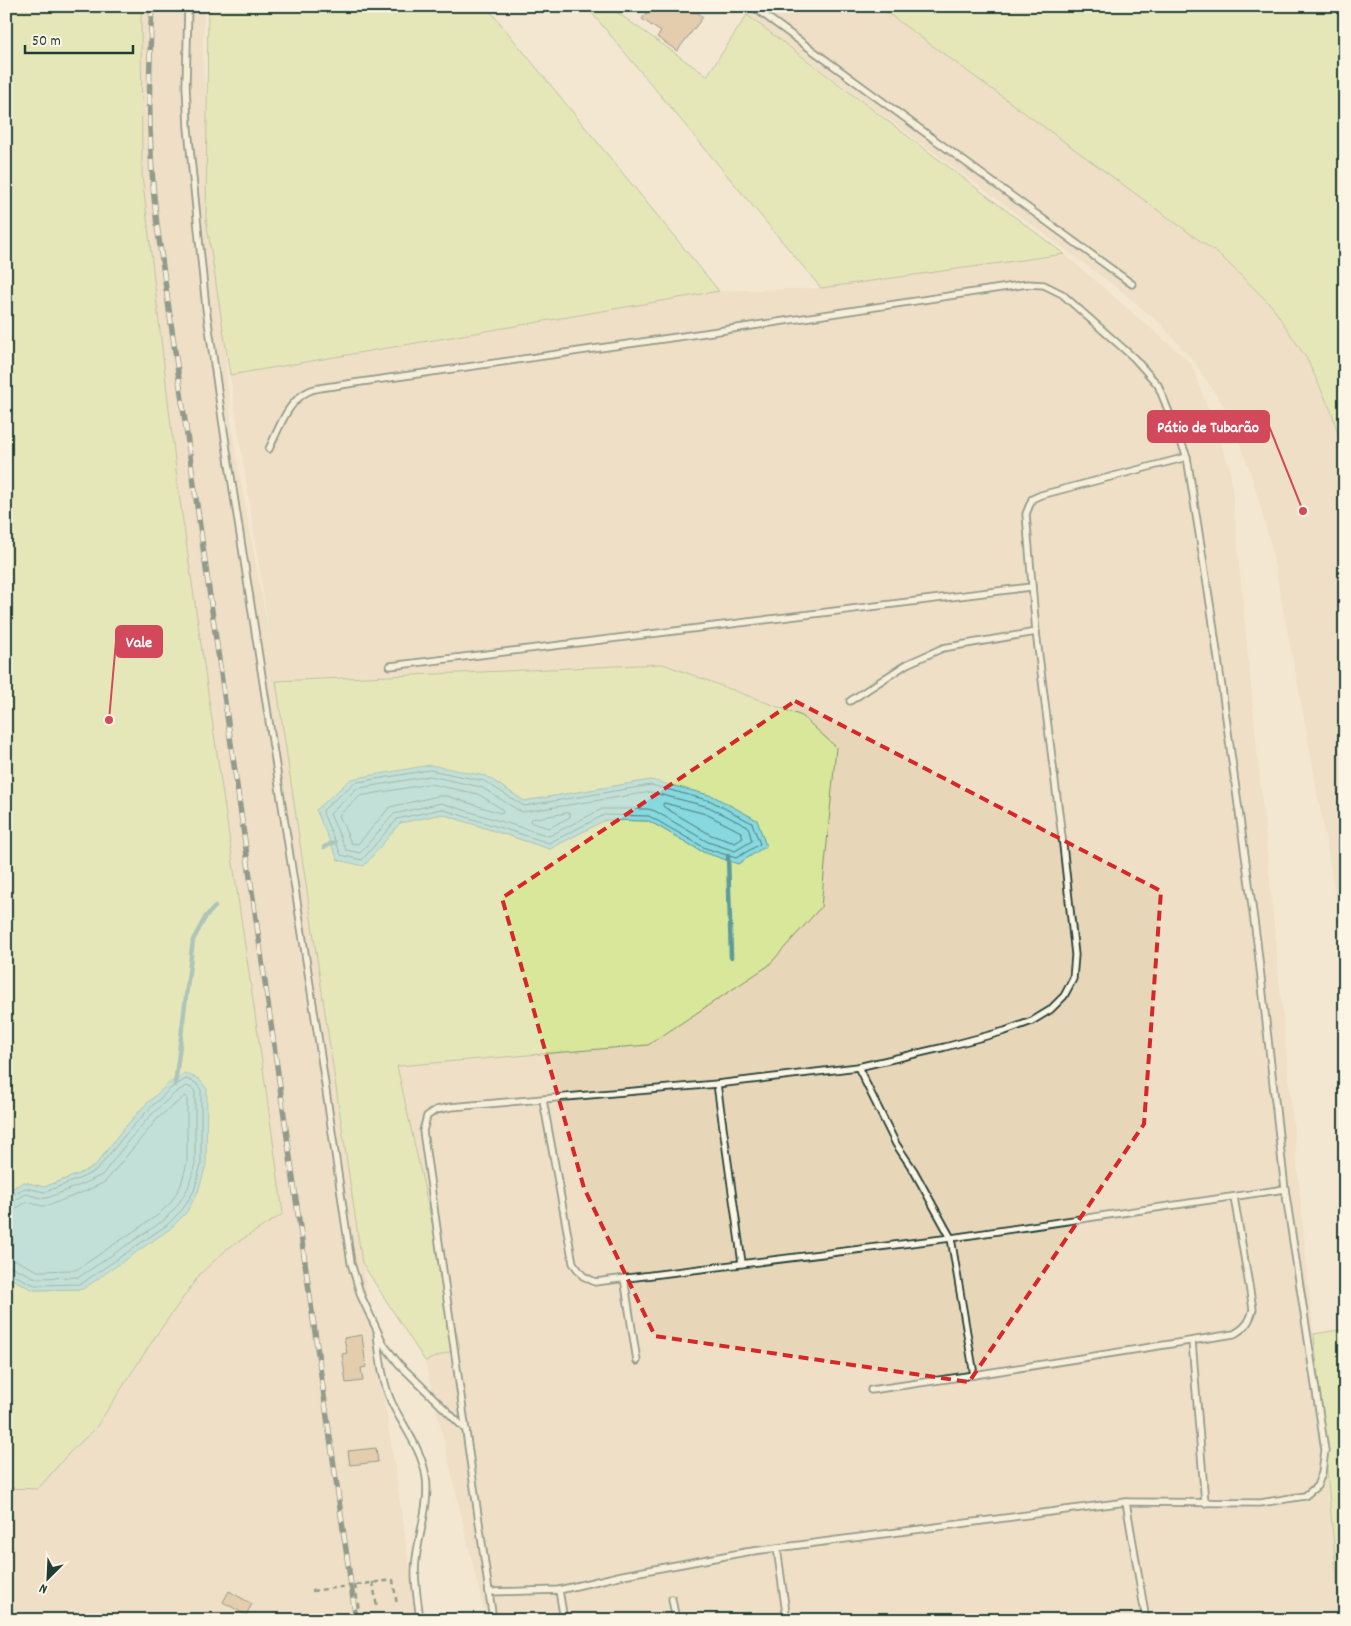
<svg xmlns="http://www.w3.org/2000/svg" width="1351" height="1626" viewBox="0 0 1351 1626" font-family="Dekko,sans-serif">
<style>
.built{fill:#e8d6b9}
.green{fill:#d8e79a;stroke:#7c9267;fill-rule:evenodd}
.water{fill:#87d8df;stroke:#5d9a9b}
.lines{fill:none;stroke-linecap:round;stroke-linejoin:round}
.shore{stroke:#497b78;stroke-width:1}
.stream{stroke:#5d9a9b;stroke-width:4.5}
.building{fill:#d0ad82;stroke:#1f3d34}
.lane-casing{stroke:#1f3d34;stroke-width:9}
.path{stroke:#1f3d34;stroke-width:2.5;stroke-dasharray:5 4;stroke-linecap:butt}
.lane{stroke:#fcf5e5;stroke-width:5.5}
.rail-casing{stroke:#1f3d34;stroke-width:5.5}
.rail{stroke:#fcf5e5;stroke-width:4;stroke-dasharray:11;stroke-linecap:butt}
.path-bridge{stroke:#1f3d34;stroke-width:2.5;stroke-dasharray:5 4;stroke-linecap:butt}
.marked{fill:none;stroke:#d62828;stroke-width:4;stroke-dasharray:10 6;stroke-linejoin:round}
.leader{fill:none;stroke:#d1495b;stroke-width:2}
.callout-dot{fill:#d1495b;stroke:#fcf5e5;stroke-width:2}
.callout{fill:#d1495b;stroke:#d1495b;stroke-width:2}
.callout-label{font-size:16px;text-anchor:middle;font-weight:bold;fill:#fff}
</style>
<rect width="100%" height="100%" fill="#f3e7d1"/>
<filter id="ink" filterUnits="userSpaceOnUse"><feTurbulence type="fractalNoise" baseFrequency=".02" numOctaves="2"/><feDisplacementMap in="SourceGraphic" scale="10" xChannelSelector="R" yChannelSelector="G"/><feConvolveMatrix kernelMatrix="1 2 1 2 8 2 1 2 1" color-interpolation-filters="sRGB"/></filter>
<g filter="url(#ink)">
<!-- built -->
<g class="built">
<polygon points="6,6 204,6 203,62 227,379 233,438 272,652 230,375 719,291 821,288 1064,254 1191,363 1230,469 1341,1620 486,1620 425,1361 460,1347 397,1066 648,1045 663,664 277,682 362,1263 395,1468 417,1620 6,1620"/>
<polygon points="735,6 878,6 1221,256 1272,306 1307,359 1332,413 1345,458 1345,951 1306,728 1271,546 1252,477 1230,416 1196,364 1162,325 1119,289"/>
</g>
<!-- green -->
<g class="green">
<polygon points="6,6 141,6 142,175 178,487 264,1076 283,1214 228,1248 200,1274 155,1337 95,1429 68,1454 38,1489 6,1488 6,1276 34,1290 83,1289 145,1105 120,1133 95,1166 79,1174 44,1187 24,1182 6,1192"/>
<polygon points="208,6 486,6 719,291 230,375 206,218"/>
<polygon points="586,6 617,6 615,11 707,76 747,15 1064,254 821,288"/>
<polygon points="878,6 1345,6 1345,458 1332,413 1307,359 1272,306 1221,256"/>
<path d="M 663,664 L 802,716 L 836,747 L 821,907 L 768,966 L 648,1045 L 397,1066 L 460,1348 L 425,1361 L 362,1263 L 276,681 ZM 486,776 L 524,801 L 651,780 L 703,852 L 649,821 L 605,820 L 550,849 L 442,814 L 400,823 Z"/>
<polygon points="1345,1329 1345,1620 1341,1620 1314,1334"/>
</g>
<!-- water -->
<g class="water">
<polygon points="430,765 486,776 524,801 651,780 713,796 757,820 766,846 738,864 703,852 649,821 605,820 550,849 442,814 400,823 364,866 338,860 316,810 351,779"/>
<polygon points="185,1073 199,1079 207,1089 206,1165 198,1192 186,1213 170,1229 83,1289 34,1290 6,1276 6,1192 24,1182 44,1187 79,1174 95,1166 120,1133 145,1105 168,1084"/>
</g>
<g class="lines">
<!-- shore -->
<g class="shore">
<polygon points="430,770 484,781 524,806 651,785 711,801 752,823 760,844 736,858 705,848 649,816 604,815 549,843 441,809 397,819 362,860 341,855 323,813 323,810 354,783"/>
<polygon points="430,776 481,787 518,810 523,812 651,792 709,807 748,827 752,841 735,851 708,842 655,811 648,809 602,809 549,836 441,803 394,814 360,853 346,850 330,814 356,789"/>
<polygon points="430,784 478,794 502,809 503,812 500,813 447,796 438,796 390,807 358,844 351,843 339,815 360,796"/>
<polygon points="664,803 706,814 741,832 743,838 735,843 711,835 664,807 663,805"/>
<polygon points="568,813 570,814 570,817 549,828 532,823 530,821 532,819"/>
<polyline points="6,1196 10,1196 25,1188 45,1192 81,1178 97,1170 124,1136 149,1109 171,1088 186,1079 196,1083 201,1090 201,1165 194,1191 182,1210 167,1225 81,1284 35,1285 6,1272"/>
<polyline points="6,1203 12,1202 26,1194 41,1198 47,1198 83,1184 102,1175 129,1140 153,1113 175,1093 186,1086 192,1088 195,1092 195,1164 188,1188 177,1206 163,1221 79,1277 36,1278 12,1267 6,1266"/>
<polyline points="6,1210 15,1209 27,1202 42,1206 50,1205 86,1191 105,1182 158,1118 185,1096 187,1097 187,1163 181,1185 171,1202 158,1215 76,1270 38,1271 15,1260 6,1258"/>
</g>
<!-- stream -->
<g class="stream">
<polyline points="324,847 335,842"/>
<polyline points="728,856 731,957"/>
<polyline points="175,1085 193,940 206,916 215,907"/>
</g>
</g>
<!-- building -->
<g class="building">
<polygon points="652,6 689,6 703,17 677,51 657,37 661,32 642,19"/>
<polygon points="362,1335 366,1367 361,1368 363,1381 346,1383 342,1354 347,1353 344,1338"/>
<polygon points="376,1448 378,1462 350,1465 348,1451"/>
<polygon points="229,1591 252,1604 246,1615 223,1602"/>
</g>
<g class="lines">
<defs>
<g id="lane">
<polyline points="188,6 186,86 188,128 206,308 223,425 319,1043 351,1263 361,1296 384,1345 399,1364 466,1430"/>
<polyline points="752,6 1132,284"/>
<path d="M 269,449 C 279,429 287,401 309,391 C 318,387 330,387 340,385 L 705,333 L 1027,284 L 1044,285 L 1062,294 L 1134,358 L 1158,385 L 1187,457 L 1212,616 L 1257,942 L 1285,1189 L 1325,1450 L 1322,1473 L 1317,1486 L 1305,1496 L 1260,1503 L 1126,1502"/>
<polyline points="390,666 1031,587"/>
<polyline points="850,701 907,664 943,648 1036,632"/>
<path d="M 858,1067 L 896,1144 L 914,1171 L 951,1238 L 974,1375 L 1234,1334 C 1245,1328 1250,1322 1253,1309 L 1234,1197"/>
<polyline points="717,1084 742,1263"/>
<polyline points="543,1100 573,1263 583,1276 595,1282 951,1238 1285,1189"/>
<polyline points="624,1278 637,1361"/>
<path d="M 377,1334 C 380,1357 382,1380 391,1401 C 402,1425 422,1449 426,1477 C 430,1502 419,1533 416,1559 C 413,1579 418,1600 420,1620"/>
<polyline points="1192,1341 1205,1503"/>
<polyline points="871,1390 974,1375"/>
<polyline points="777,1548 787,1620"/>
<polyline points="559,1590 564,1620"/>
<polyline points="489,1592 493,1620"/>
<polyline points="672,1599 676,1620"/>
<polyline points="1146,1620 1126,1502 746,1552 623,1575 559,1590 489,1592 423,1131 427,1116 436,1110 451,1107 717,1084 858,1067 945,1047 1005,1031 1032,1021 1050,1010 1064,996 1073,979 1075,955 1063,845 1036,632 1026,514 1032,499 1041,495 1187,457"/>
</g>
</defs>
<!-- lane casing -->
<use href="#lane" class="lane-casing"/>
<!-- path -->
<g class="path">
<polyline points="373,1582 377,1608"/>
<polyline points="355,1585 359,1611"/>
</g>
<!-- lane -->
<use href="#lane" class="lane"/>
<defs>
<g id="rail">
<path d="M 152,6 C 148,80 148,152 157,225 L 356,1620"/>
<polyline points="6,1618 7,1620"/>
</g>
</defs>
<!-- rail casing -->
<use href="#rail" class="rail-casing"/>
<!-- rail -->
<use href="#rail" class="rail"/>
<!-- path-bridge -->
<polyline class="path-bridge" points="312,1591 393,1580 397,1605"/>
</g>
</g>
<!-- marked area -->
<path d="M0 0H1351V1626H0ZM 795,701 L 1161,891 L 1144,1124 L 969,1382 L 655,1336 L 584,1188 L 502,898 Z" fill="#f3e7d1" fill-opacity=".55" fill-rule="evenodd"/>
<path class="marked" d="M 795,701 L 1161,891 L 1144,1124 L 969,1382 L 655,1336 L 584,1188 L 502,898 Z"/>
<!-- callouts -->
<path class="leader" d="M1303 511L1269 426M109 720L116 641"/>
<g class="callout-dot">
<circle cx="1303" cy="511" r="5"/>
<circle cx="109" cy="720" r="5"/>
</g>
<g class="callout">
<rect x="1148" y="411" width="121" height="31" rx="5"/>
<rect x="116" y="626" width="46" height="31" rx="5"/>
</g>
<g class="callout-label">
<text x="1208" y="432">Pátio de Tubarão</text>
<text x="139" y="647">Vale</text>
</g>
<!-- margin -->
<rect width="1351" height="1626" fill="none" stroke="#fcf5e5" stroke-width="25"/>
<rect x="12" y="12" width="1326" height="1601" fill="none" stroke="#1f3d34" stroke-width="2" filter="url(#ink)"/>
<!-- north arrow -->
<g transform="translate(48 1578) rotate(204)" stroke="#fcf5e5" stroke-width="4" paint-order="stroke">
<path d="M0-4L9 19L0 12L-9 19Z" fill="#1f3d34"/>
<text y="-8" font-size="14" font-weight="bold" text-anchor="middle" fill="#1f3d34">N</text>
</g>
<!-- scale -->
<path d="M25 45v8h108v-8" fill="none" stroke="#1f3d34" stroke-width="2.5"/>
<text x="32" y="45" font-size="15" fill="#1f3d34" stroke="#fcf5e5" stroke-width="4" paint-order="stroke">50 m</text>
</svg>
